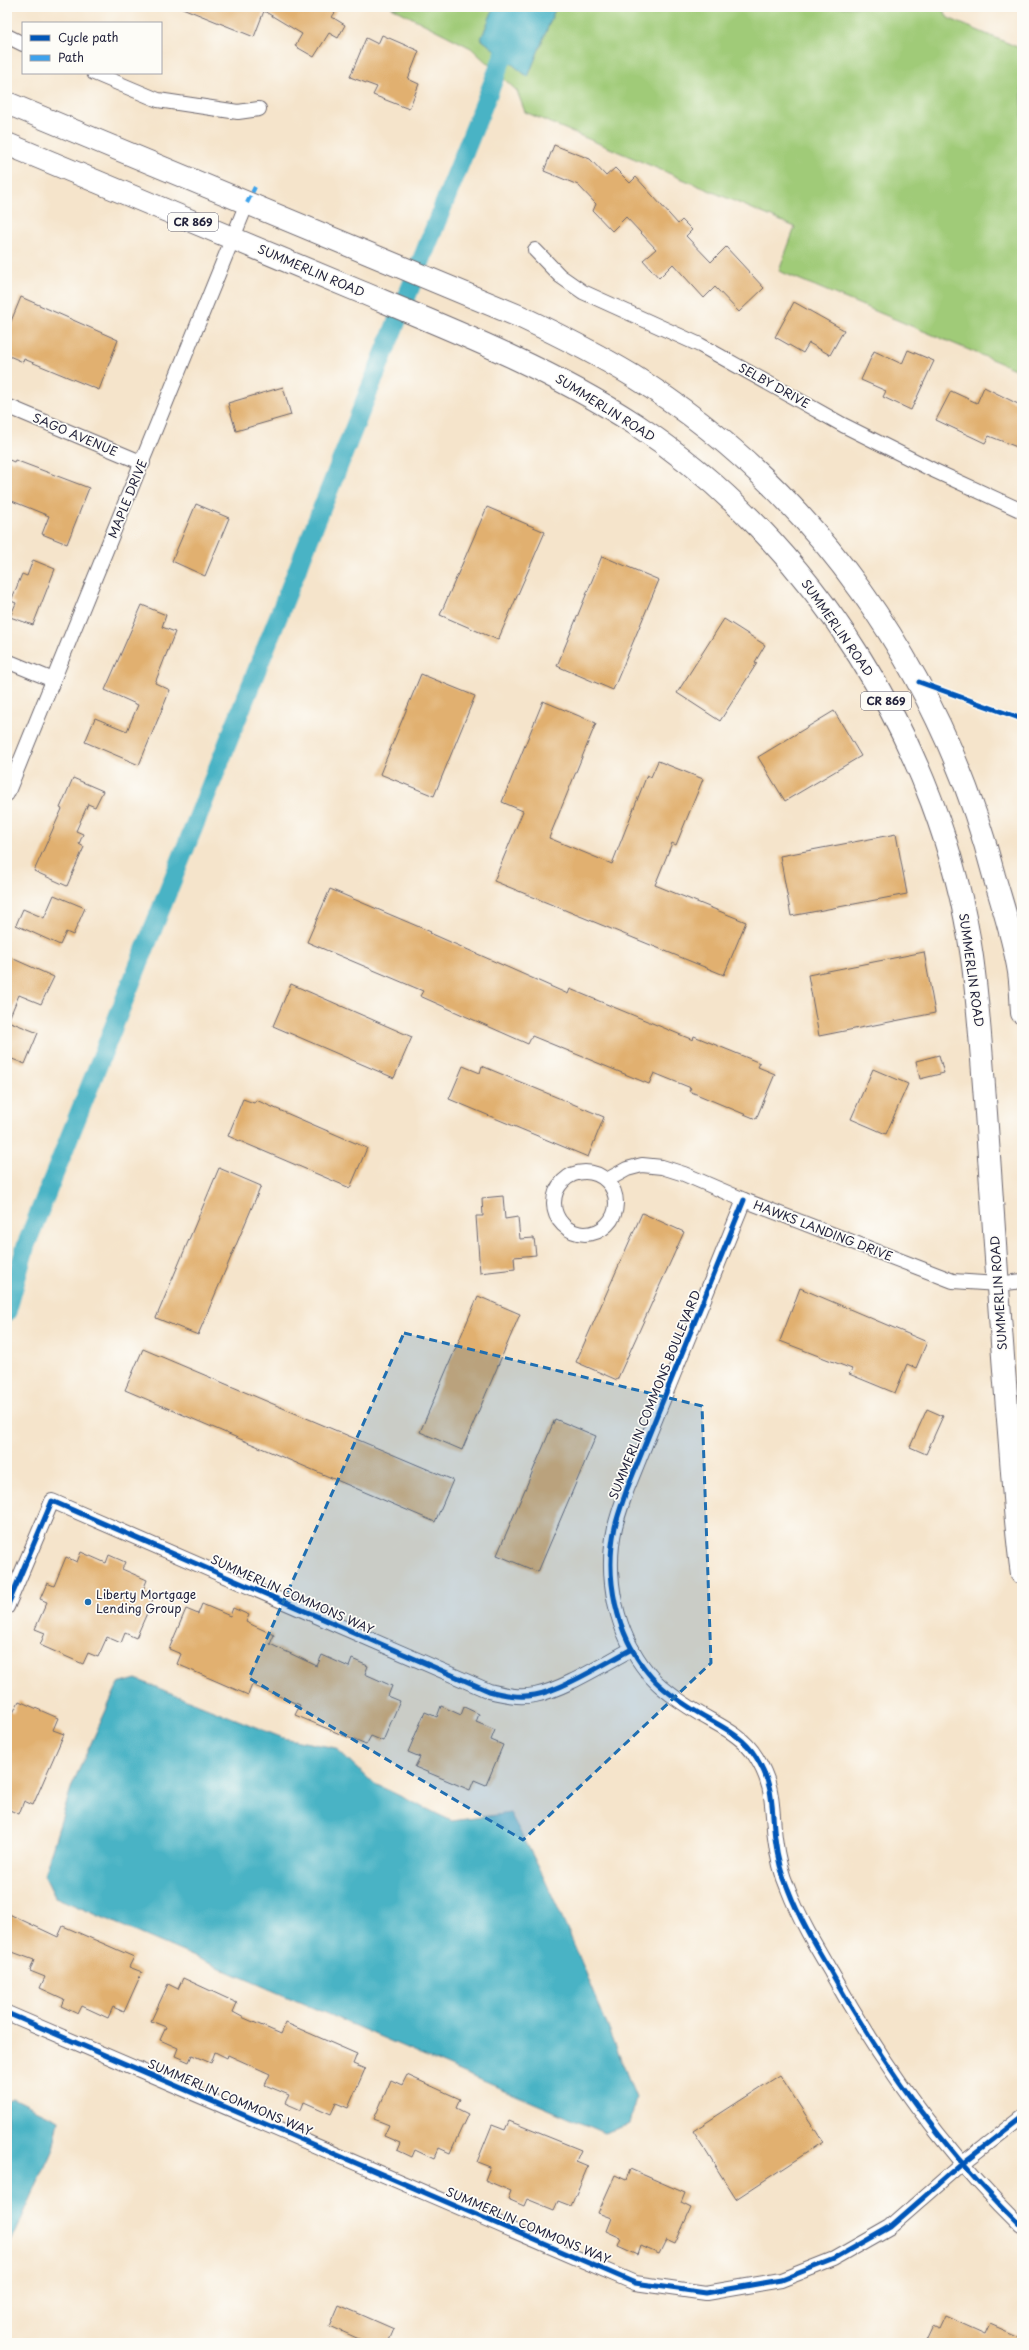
<svg xmlns="http://www.w3.org/2000/svg" width="1029" height="2350" viewBox="0 0 1029 2350" font-family="'Playpen Sans',sans-serif">
<style>
.green{fill:#a0cb78;stroke:#61765a}
.water{fill:#48b3c5;stroke:#356a80}
.lines{fill:none;stroke-linecap:round;stroke-linejoin:round}
.canal{stroke:#48b3c5;stroke-width:19}
.building{fill:#e1b06f}
.street-casing{stroke:#6c666d;stroke-width:16}
.primary-casing{stroke:#6c666d;stroke-width:24}
.street{stroke:#fff;stroke-width:14}
.primary{stroke:#fff;stroke-width:22}
.quiet{stroke:#3ea2ec;stroke-width:4;stroke-dasharray:8 4;stroke-linecap:butt}
.cycleway-casing{stroke:#fdfcf7;stroke-width:8}
.cycleway{stroke:#0057b8;stroke-width:5}
.marked{fill:#1f6fb2;fill-opacity:0.2;stroke:#1f6fb2;stroke-width:3;stroke-dasharray:8 5;stroke-linejoin:round}
.poi-dot{fill:#1f6fb2;stroke:#fdfcf7;stroke-width:1.5}
.labels{text-anchor:middle;stroke-width:3.5;stroke-linejoin:round;paint-order:stroke}
.shield{fill:#fdfcf7;stroke:#646373;stroke-width:1}
.shield-label{font-size:11px;font-weight:bold;fill:#22223b}
.street-label{font-size:12px;fill:#22223b;stroke:#fdfcf7}
.poi-label{font-size:12px;fill:#22223b;stroke:#fdfcf7;text-anchor:start}
</style>
<rect width="100%" height="100%" fill="#fdfcf7"/>
<filter id="ink" filterUnits="userSpaceOnUse"><feTurbulence type="fractalNoise" baseFrequency=".025" numOctaves="2"/><feDisplacementMap in="SourceGraphic" scale="8" xChannelSelector="R" yChannelSelector="G"/><feConvolveMatrix kernelMatrix="1 2 1 2 8 2 1 2 1" color-interpolation-filters="sRGB"/></filter>
<filter id="wash" filterUnits="userSpaceOnUse"><feTurbulence type="fractalNoise" baseFrequency=".012" numOctaves="4" result="noise"/><feDisplacementMap in="SourceGraphic" scale="16" xChannelSelector="R" yChannelSelector="G"/><feGaussianBlur stdDeviation="0.9" result="paint"/><feColorMatrix in="noise" values="0 0 0 0 0 0 0 0 0 0 0 0 0 0 0 0 0 1.4 0 .05"/><feComposite in="paint" operator="in"/></filter>
<g filter="url(#wash)">
<rect width="100%" height="100%" fill="#f5e4cb"/>
<!-- green -->
<polygon class="green" points="391,7 941,7 948,18 1022,49 1022,372 779,271 795,227 525,112 517,91 471,48"/>
<!-- water -->
<g class="water">
<polygon points="494,7 556,7 528,77 481,39"/>
<path d="M 136,1679 L 283,1738 L 336,1748 L 373,1783 L 452,1821 L 510,1813 C 561,1903 597,2001 636,2097 L 630,2124 L 604,2133 L 55,1897 L 44,1875 L 72,1785 L 118,1684 Z"/>
<polygon points="13,2098 59,2120 53,2149 7,2251 7,2101"/>
</g>
<g class="lines">
<!-- canal -->
<polyline class="canal" points="7,1312 26,1245 523,7"/>
</g>
<g id="blocks">
<!-- building -->
<g class="building">
<polygon points="180,7 339,7 332,17 345,25 338,38 329,33 314,57 295,46 302,34 264,11 254,37"/>
<polygon points="382,35 419,51 408,79 419,84 409,109 373,95 377,87 350,77 366,38 378,44"/>
<polygon points="554,145 590,159 606,176 615,168 630,183 636,177 678,224 682,220 692,230 686,236 711,262 726,247 764,288 739,312 715,287 704,298 673,264 659,278 643,260 656,249 626,217 612,231 593,211 596,204 578,185 544,171"/>
<polygon points="21,297 118,340 99,390 24,359 23,362 7,355 7,331"/>
<polygon points="794,302 844,330 830,355 809,343 803,353 775,337"/>
<polygon points="908,350 934,361 911,410 883,397 886,391 861,380 874,351 902,364"/>
<polygon points="283,387 291,415 236,431 228,403"/>
<polygon points="984,387 1022,406 1022,449 989,436 985,443 936,420 951,391 977,403"/>
<polygon points="7,459 14,462 15,460 89,488 67,544 42,534 49,516 7,499"/>
<polygon points="196,504 229,518 205,576 172,561"/>
<polygon points="487,507 545,532 498,640 440,615"/>
<polygon points="602,556 659,580 613,690 557,666"/>
<polygon points="33,560 55,569 33,625 10,617 16,603 11,601 22,574 27,576"/>
<polygon points="142,605 166,615 162,627 175,632 155,683 170,690 139,765 85,742 95,718 127,731 138,705 105,690"/>
<polygon points="724,619 765,645 755,662 757,663 720,721 677,693"/>
<polygon points="421,674 475,696 434,796 380,774"/>
<polygon points="543,701 596,723 549,838 612,864 647,775 651,777 658,761 703,779 676,845 672,843 655,885 746,922 724,975 494,881 523,811 502,802"/>
<polygon points="834,711 861,756 785,801 758,757"/>
<polygon points="73,778 103,791 95,807 88,804 76,831 83,834 79,844 84,847 67,886 34,871 62,809 60,808"/>
<polygon points="896,834 907,894 791,916 780,856"/>
<polygon points="330,889 431,932 430,933 568,994 570,989 693,1040 694,1036 760,1063 758,1067 775,1074 756,1119 689,1091 691,1088 654,1073 649,1084 532,1036 528,1044 420,996 423,991 307,942"/>
<polygon points="54,895 85,908 73,935 66,932 60,945 16,925 23,909 44,918"/>
<polygon points="924,952 935,1013 819,1036 808,975"/>
<polygon points="7,956 54,977 41,1004 19,995 8,1021 38,1033 25,1064 7,1057"/>
<polygon points="291,984 412,1037 394,1078 273,1026"/>
<polygon points="939,1055 944,1073 920,1079 916,1061"/>
<polygon points="463,1066 480,1073 482,1066 604,1117 588,1157 449,1099"/>
<polygon points="873,1069 908,1084 886,1134 851,1119"/>
<polygon points="243,1099 254,1103 256,1100 367,1148 350,1188 228,1136"/>
<polygon points="219,1168 261,1186 198,1335 156,1318"/>
<polygon points="503,1196 505,1219 518,1217 520,1239 534,1238 536,1255 514,1257 515,1269 480,1273 476,1216 483,1216 482,1198"/>
<polygon points="642,1213 684,1232 617,1380 576,1362"/>
<polygon points="800,1288 927,1342 916,1368 907,1364 895,1393 849,1374 852,1369 780,1341"/>
<polygon points="478,1296 520,1314 462,1450 420,1432"/>
<polygon points="143,1349 453,1480 435,1522 125,1390"/>
<polygon points="927,1409 943,1416 926,1454 910,1447"/>
<polygon points="555,1419 596,1436 538,1572 497,1555"/>
<polygon points="81,1552 106,1563 109,1555 125,1562 122,1569 147,1580 143,1590 155,1595 136,1638 125,1633 121,1643 107,1637 98,1657 88,1653 83,1664 40,1645 45,1633 35,1629 47,1602 40,1599 47,1583 54,1586 66,1557 77,1562"/>
<polygon points="202,1604 230,1616 233,1608 249,1615 246,1622 274,1635 270,1644 317,1666 322,1655 349,1667 352,1659 368,1666 365,1674 392,1686 388,1696 400,1701 383,1741 371,1736 366,1745 295,1715 300,1705 252,1685 248,1695 177,1664 181,1654 169,1649 186,1609 198,1614"/>
<polygon points="19,1701 58,1718 53,1730 64,1734 33,1805 24,1801 19,1814 7,1809 7,1711 13,1713"/>
<polygon points="441,1706 461,1715 464,1707 479,1714 476,1722 495,1730 491,1740 503,1745 486,1785 474,1780 470,1790 415,1767 420,1757 408,1752 425,1712 437,1717"/>
<polygon points="7,1913 58,1937 63,1926 134,1957 129,1967 142,1972 124,2012 113,2007 108,2018 82,2006 78,2014 61,2006 64,1999 40,1988 45,1977 30,1971 34,1960 7,1950"/>
<polygon points="183,1978 237,2003 233,2012 244,2018 281,2034 286,2023 357,2054 353,2064 365,2069 348,2108 336,2103 331,2114 304,2102 301,2110 285,2103 289,2095 265,2085 270,2074 228,2055 227,2058 215,2052 211,2063 192,2055 189,2062 175,2056 178,2048 160,2040 166,2027 151,2021 168,1984 178,1989"/>
<polygon points="407,2075 460,2099 456,2108 468,2114 450,2153 439,2148 434,2159 415,2150 412,2157 397,2150 400,2143 384,2136 389,2125 374,2119 391,2080 402,2085"/>
<polygon points="780,2075 823,2142 736,2199 693,2131"/>
<polygon points="509,2121 581,2150 576,2161 588,2166 571,2206 558,2201 554,2210 527,2199 524,2206 508,2199 511,2191 485,2180 490,2167 477,2162 492,2125 505,2130"/>
<polygon points="630,2169 685,2193 681,2203 691,2208 675,2244 666,2240 659,2254 641,2246 638,2255 618,2246 621,2238 606,2231 611,2218 598,2213 615,2175 626,2180"/>
<polygon points="339,2305 394,2329 388,2343 368,2343 330,2326"/>
<polygon points="945,2316 985,2334 990,2323 1022,2337 1022,2343 925,2343 933,2326 939,2329"/>
</g>
</g>
</g>
<g filter="url(#ink)">
<use href="#blocks" fill-opacity="0" stroke="#6c666d" stroke-width="1"/>
<g class="lines">
<defs>
<g id="street">
<polyline points="7,36 23,44"/>
<polyline points="94,73 158,100 238,112 259,109"/>
<polyline points="535,250 560,276 583,292 700,345 843,425 933,470 1022,511"/>
<polyline points="7,406 143,463"/>
<polyline points="7,661 53,680"/>
<polyline points="7,794 247,203"/>
<circle cx="585" cy="1203" r="31"/>
<polyline points="607,1180 627,1169 642,1165 662,1167 684,1174 744,1200 953,1281 998,1284 1022,1281"/>
<path d="M 744,1200 L 627,1489 C 623,1501 618,1514 615,1527 C 604,1577 616,1634 648,1673 C 659,1687 675,1698 689,1707 C 712,1723 741,1732 756,1757 C 775,1787 771,1806 775,1838 C 777,1855 781,1873 788,1889 C 799,1918 815,1945 831,1972 C 882,2064 946,2153 1022,2227"/>
<path d="M 7,1607 L 52,1501 L 489,1691 C 505,1695 519,1698 535,1695 C 563,1690 605,1663 632,1649"/>
<polyline points="7,2013 635,2283 706,2293 781,2280 834,2259 890,2227 963,2163 1022,2117"/>
</g>
<g id="primary">
<path d="M 7,103 L 521,317 C 559,335 597,354 633,376 C 814,488 941,672 994,876 C 1003,907 1014,940 1019,972 C 1021,986 1021,999 1022,1013"/>
<path d="M 7,144 C 125,194 243,242 361,292 C 455,331 549,368 635,424 C 812,540 942,747 972,957 C 979,1009 982,1061 986,1113 C 993,1212 999,1310 1007,1408 C 1012,1463 1014,1519 1022,1574"/>
</g>
</defs>
<!-- street casing -->
<use href="#street" class="street-casing"/>
<!-- primary casing -->
<use href="#primary" class="primary-casing"/>
<!-- street -->
<use href="#street" class="street"/>
<!-- primary -->
<use href="#primary" class="primary"/>
<!-- quiet -->
<polyline class="quiet" points="247,203 255,187"/>
<defs>
<g id="cycleway">
<polyline points="919,682 1022,719"/>
<path d="M 744,1200 L 627,1489 C 623,1501 618,1514 615,1527 C 604,1577 616,1634 648,1673 C 659,1687 675,1698 689,1707 C 712,1723 741,1732 756,1757 C 775,1787 771,1806 775,1838 C 777,1855 781,1873 788,1889 C 799,1918 815,1945 831,1972 C 882,2064 946,2153 1022,2227"/>
<path d="M 7,1607 L 52,1501 L 489,1691 C 505,1695 519,1698 535,1695 C 563,1690 605,1663 632,1649"/>
<polyline points="7,2013 635,2283 706,2293 781,2280 834,2259 890,2227 963,2163 1022,2117"/>
</g>
</defs>
<!-- cycleway casing -->
<use href="#cycleway" class="cycleway-casing"/>
<!-- cycleway -->
<use href="#cycleway" class="cycleway"/>
</g>
</g>
<!-- marked area -->
<path class="marked" d="M 404,1333 L 702,1406 L 711,1663 L 523,1840 L 249,1678 Z"/>
<!-- markers -->
<circle class="poi-dot" cx="88" cy="1602" r="4"/>
<g class="labels">
<!-- shield labels -->
<g class="shield">
<rect x="168" y="213" width="50" height="18" rx="3"/>
<rect x="861" y="692" width="50" height="18" rx="3"/>
</g>
<g class="shield-label">
<text x="193" y="226">CR 869</text>
<text x="886" y="705">CR 869</text>
</g>
<!-- street labels -->
<g class="street-label">
<text transform="translate(311 271) rotate(23)" y="4">SUMMERLIN ROAD</text>
<text transform="translate(774 386) rotate(29)" y="4">SELBY DRIVE</text>
<text transform="translate(605 408) rotate(32)" y="4">SUMMERLIN ROAD</text>
<text transform="translate(75 435) rotate(23)" y="4">SAGO AVENUE</text>
<text transform="translate(128 499) rotate(-68)" y="4">MAPLE DRIVE</text>
<text transform="translate(837 628) rotate(55)" y="4">SUMMERLIN ROAD</text>
<text transform="translate(971 970) rotate(82)" y="4">SUMMERLIN ROAD</text>
<text transform="translate(823 1231) rotate(21)" y="4">HAWKS LANDING DRIVE</text>
<text transform="translate(999 1293) rotate(-94)" y="4">SUMMERLIN ROAD</text>
<text transform="translate(655 1395) rotate(-68)" y="4">SUMMERLIN COMMONS BOULEVARD</text>
<text transform="translate(292 1595) rotate(24)" y="4">SUMMERLIN COMMONS WAY</text>
<text transform="translate(230 2098) rotate(23)" y="4">SUMMERLIN COMMONS WAY</text>
<text transform="translate(528 2226) rotate(23)" y="4">SUMMERLIN COMMONS WAY</text>
</g>
<!-- poi labels -->
<g class="poi-label">
<text x="96" y="1599">Liberty Mortgage<tspan x="96" dy="14">Lending Group</tspan></text>
</g>
</g>
<!-- margin -->
<rect width="1029" height="2350" fill="none" stroke="#fdfcf7" stroke-width="24"/>
<!-- legend -->
<rect x="22" y="22" width="140" height="52" fill="#fdfcf7" stroke="#a5a5ac"/>
<rect x="30" y="35" width="20" height="6" fill="#0057b8" stroke="#a5a5ac"/>
<text x="58" y="42" font-size="12" fill="#22223b">Cycle path</text>
<rect x="30" y="55" width="20" height="6" fill="#3ea2ec" stroke="#a5a5ac"/>
<text x="58" y="62" font-size="12" fill="#22223b">Path</text>
</svg>
